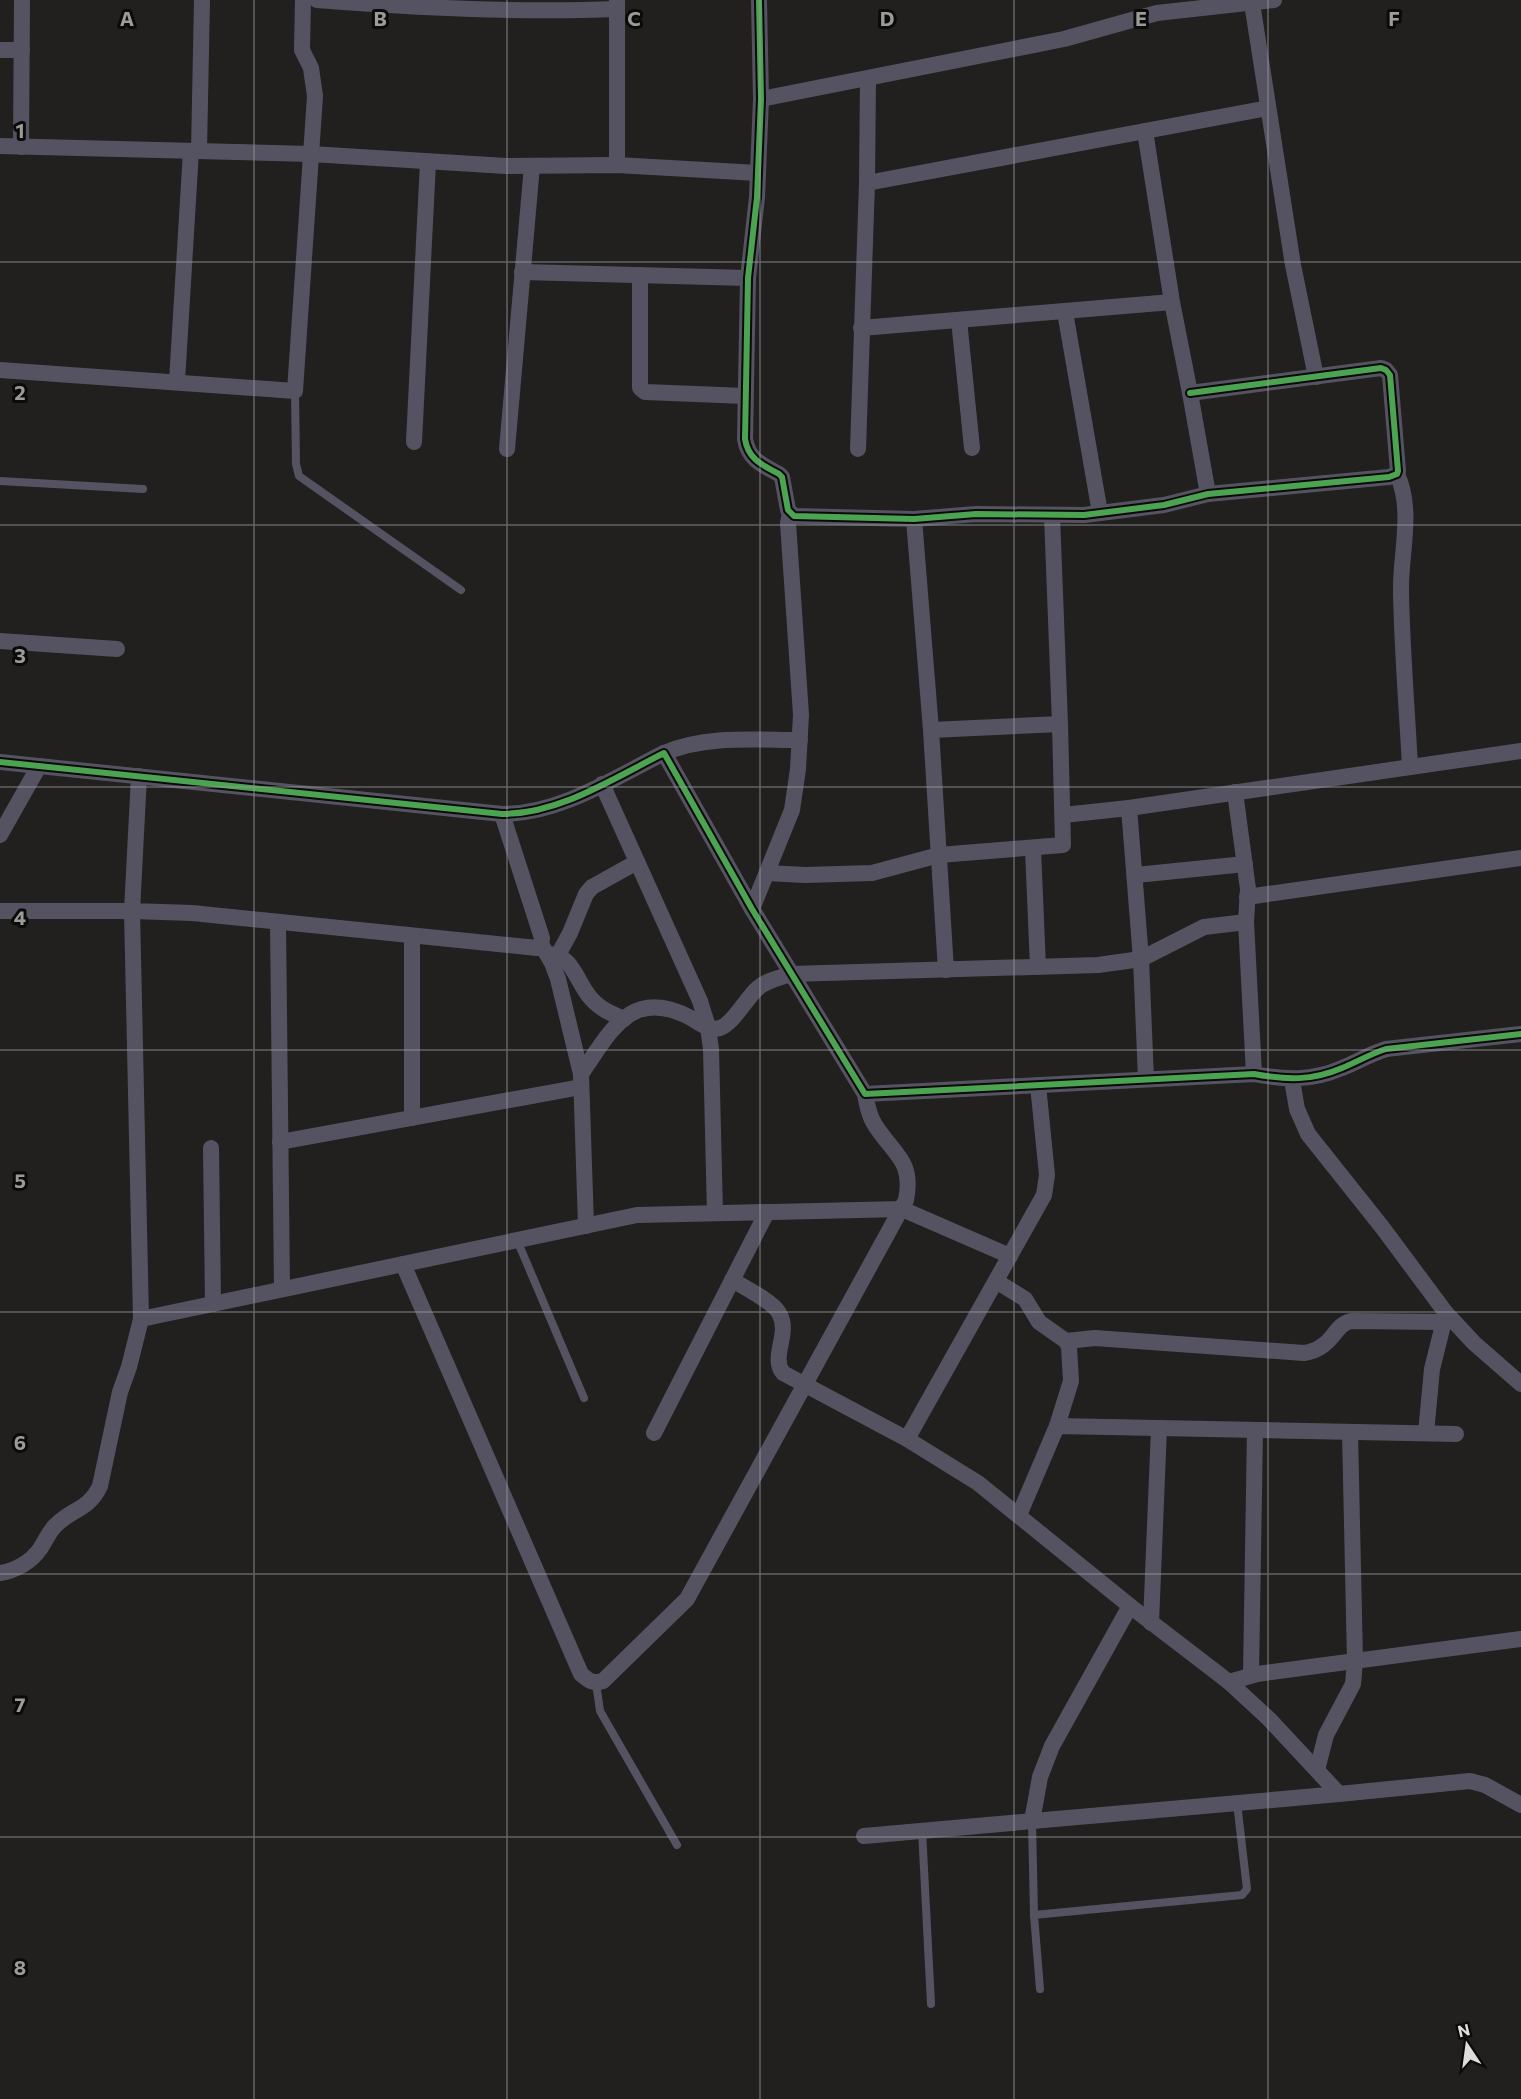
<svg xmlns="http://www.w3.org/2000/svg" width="1521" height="2099" viewBox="0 0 1521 2099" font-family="Commissioner,sans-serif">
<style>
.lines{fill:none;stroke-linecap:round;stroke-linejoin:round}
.lane{stroke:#555361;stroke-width:8}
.street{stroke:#555361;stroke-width:16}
.cycleway-casing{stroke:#0a0a09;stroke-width:10}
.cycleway{stroke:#4ca352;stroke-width:6}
.grid{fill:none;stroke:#9c9b9a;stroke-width:1.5;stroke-opacity:0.55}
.grid-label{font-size:20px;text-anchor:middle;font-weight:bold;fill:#9c9b9a;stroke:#0a0a09;stroke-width:6;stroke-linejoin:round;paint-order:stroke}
</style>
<rect width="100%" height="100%" fill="#21201f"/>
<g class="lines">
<!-- lane -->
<g class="lane">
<polyline points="295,391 296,464 299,476 461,590"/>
<polyline points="0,481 143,489"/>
<polyline points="517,1240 584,1398"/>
<polyline points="596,1683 600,1711 677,1845"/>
<polyline points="1032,1821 1034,1915 1040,1989"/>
<polyline points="922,1830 931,2004"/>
<polyline points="1034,1915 1242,1895 1247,1889 1237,1803"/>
</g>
<!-- street -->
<g class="street">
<path d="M 317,0 C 417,8 516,13 617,9"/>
<polyline points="617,0 617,165"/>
<path d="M 759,0 L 761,99 L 757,197 L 748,278 L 745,439 C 748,459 762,465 779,474 L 782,477 L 788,510 L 794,516 L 914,519 L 976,514 L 1084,515 L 1164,505 L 1208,494 L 1389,477 L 1397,474 L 1398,471 L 1390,375 L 1386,370 L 1381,368 L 1190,393"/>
<polyline points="1252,3 1293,265 1316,377"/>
<polyline points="0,50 22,50"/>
<polyline points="761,99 1064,39 1157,13 1274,0"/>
<polyline points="1145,131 1172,302 1190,393 1208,494"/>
<polyline points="0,146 311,154 506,166 617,165 758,173"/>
<polyline points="21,147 22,0"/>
<polyline points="199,151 202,0"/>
<polyline points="867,183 1268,108"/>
<polyline points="522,272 748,278"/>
<polyline points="640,275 640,388 645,392 745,396"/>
<polyline points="1065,312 1100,513"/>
<polyline points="959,320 972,448"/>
<polyline points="861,328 1172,302"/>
<polyline points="0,370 295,391 315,96 311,68 302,50 303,0"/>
<polyline points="177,381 191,151"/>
<polyline points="414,442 428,162"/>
<polyline points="507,449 532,166"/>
<polyline points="858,449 867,183 868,79"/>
<path d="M 1397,474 C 1414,511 1400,554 1401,592 C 1402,650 1407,709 1410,767"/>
<polyline points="914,519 931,730 946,970"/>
<polyline points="0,641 117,649"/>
<polyline points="931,730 1060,724 1052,515"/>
<path d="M 664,753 C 706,735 756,740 800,740"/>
<path d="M 0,762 L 502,814 C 560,814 614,778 664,753 L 752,909 L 865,1094 L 1254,1074 C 1286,1080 1312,1081 1342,1068 C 1357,1062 1370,1054 1386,1049 L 1521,1034"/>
<polyline points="139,776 132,911 192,913 537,948 541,944 542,938 502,814"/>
<polyline points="602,784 700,1001 708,1027 711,1049 715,1213"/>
<polyline points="1235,792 1248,889 1246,922 1254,1074"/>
<polyline points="1129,808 1141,959 1146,1079"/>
<polyline points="1063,815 1129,808 1521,751"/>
<polyline points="0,835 39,766"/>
<polyline points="1033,849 1038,967"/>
<polyline points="767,873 805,875 872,873 939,855 1063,845 1060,724"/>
<polyline points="1136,875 1245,864"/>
<polyline points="1247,897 1521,858"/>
<polyline points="752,909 792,810 798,769 801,715 788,523 790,514"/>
<polyline points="0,911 132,911 141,1319 637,1215 902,1209 1010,1256"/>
<polyline points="278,922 282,1289"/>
<polyline points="412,936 412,1118"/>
<polyline points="541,944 552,963 558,979 581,1074 586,1226"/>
<path d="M 549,954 C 572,955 576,980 589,996 C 598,1008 610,1013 624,1019"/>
<polyline points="558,955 570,933 586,894 592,887 637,862"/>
<path d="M 581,1074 C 611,1031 631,986 691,1018 C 699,1023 710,1031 720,1028 C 733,1024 747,997 758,988 C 767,980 780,978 791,974 L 1098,965 L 1141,959 L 1204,927 L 1246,922"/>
<polyline points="1292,1080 1297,1109 1308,1134 1382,1227 1446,1313 1474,1343 1521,1384"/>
<polyline points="280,1142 581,1087"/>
<polyline points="211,1148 213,1304"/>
<path d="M 403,1264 L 581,1674 C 589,1681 593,1684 603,1681 L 687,1599 L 906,1200 C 914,1160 893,1154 875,1125 C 869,1116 867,1105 865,1094"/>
<path d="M 732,1280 C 744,1287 773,1302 779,1313 C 791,1333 770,1357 783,1373 L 907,1439 L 978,1483 L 1130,1606 L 1229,1682 L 1269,1719 L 1339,1794 L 1470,1781 L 1485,1785 L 1521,1805"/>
<polyline points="996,1281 1025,1299 1039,1322 1066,1341 1069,1347 1071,1381 1057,1426"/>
<path d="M 1066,1341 L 1095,1338 L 1304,1353 C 1310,1352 1317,1350 1322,1346 C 1334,1339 1337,1324 1351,1321 L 1443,1322"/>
<polyline points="654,1433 767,1212"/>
<polyline points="1426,1433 1432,1369 1446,1313"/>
<polyline points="907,1439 1044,1195 1047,1175 1038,1085"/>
<polyline points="1019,1515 1057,1426 1456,1434"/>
<path d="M 0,1573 C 15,1571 31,1562 40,1549 C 45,1542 48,1533 55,1526 C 72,1508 88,1511 100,1486 L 120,1392 L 129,1367 L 141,1319"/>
<polyline points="1151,1623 1159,1428"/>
<polyline points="1251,1675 1255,1430"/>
<polyline points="1229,1682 1257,1674 1521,1639"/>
<polyline points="1317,1770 1326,1735 1353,1684 1355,1661 1350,1432"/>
<polyline points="1032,1821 1040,1777 1052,1746 1130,1606"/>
<polyline points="864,1836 1339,1794"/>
</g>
<defs>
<g id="cycleway">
<path d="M 759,0 L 761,99 L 757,197 L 748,278 L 745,439 C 748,459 762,465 779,474 L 782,477 L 788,510 L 794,516 L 914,519 L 976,514 L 1084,515 L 1164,505 L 1208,494 L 1389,477 L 1397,474 L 1398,471 L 1390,375 L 1386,370 L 1381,368 L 1190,393"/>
<path d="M 0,762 L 502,814 C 560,814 614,778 664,753 L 752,909 L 865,1094 L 1254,1074 C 1286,1080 1312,1081 1342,1068 C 1357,1062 1370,1054 1386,1049 L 1521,1034"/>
</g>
</defs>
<!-- cycleway casing -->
<use href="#cycleway" class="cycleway-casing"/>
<!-- cycleway -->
<use href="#cycleway" class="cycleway"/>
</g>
<!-- grid -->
<path class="grid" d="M 254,0 L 254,2099M 507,0 L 507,2099M 760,0 L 760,2099M 1014,0 L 1014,2099M 1268,0 L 1268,2099M 0,262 L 1521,262M 0,525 L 1521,525M 0,787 L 1521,787M 0,1050 L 1521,1050M 0,1312 L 1521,1312M 0,1574 L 1521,1574M 0,1837 L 1521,1837"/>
<g class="grid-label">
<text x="127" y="26">A</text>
<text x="380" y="26">B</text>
<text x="634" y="26">C</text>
<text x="887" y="26">D</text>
<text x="1141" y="26">E</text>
<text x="1394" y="26">F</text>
<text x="20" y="138">1</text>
<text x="20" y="400">2</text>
<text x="20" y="663">3</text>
<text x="20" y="925">4</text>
<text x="20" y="1188">5</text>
<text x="20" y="1450">6</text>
<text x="20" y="1712">7</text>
<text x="20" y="1975">8</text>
</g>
<!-- north arrow -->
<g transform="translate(1467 2045) rotate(347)" stroke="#0a0a09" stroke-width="4.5" paint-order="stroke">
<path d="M0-4.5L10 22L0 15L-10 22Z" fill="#dedddc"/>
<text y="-9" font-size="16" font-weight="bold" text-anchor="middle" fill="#dedddc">N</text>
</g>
</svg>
